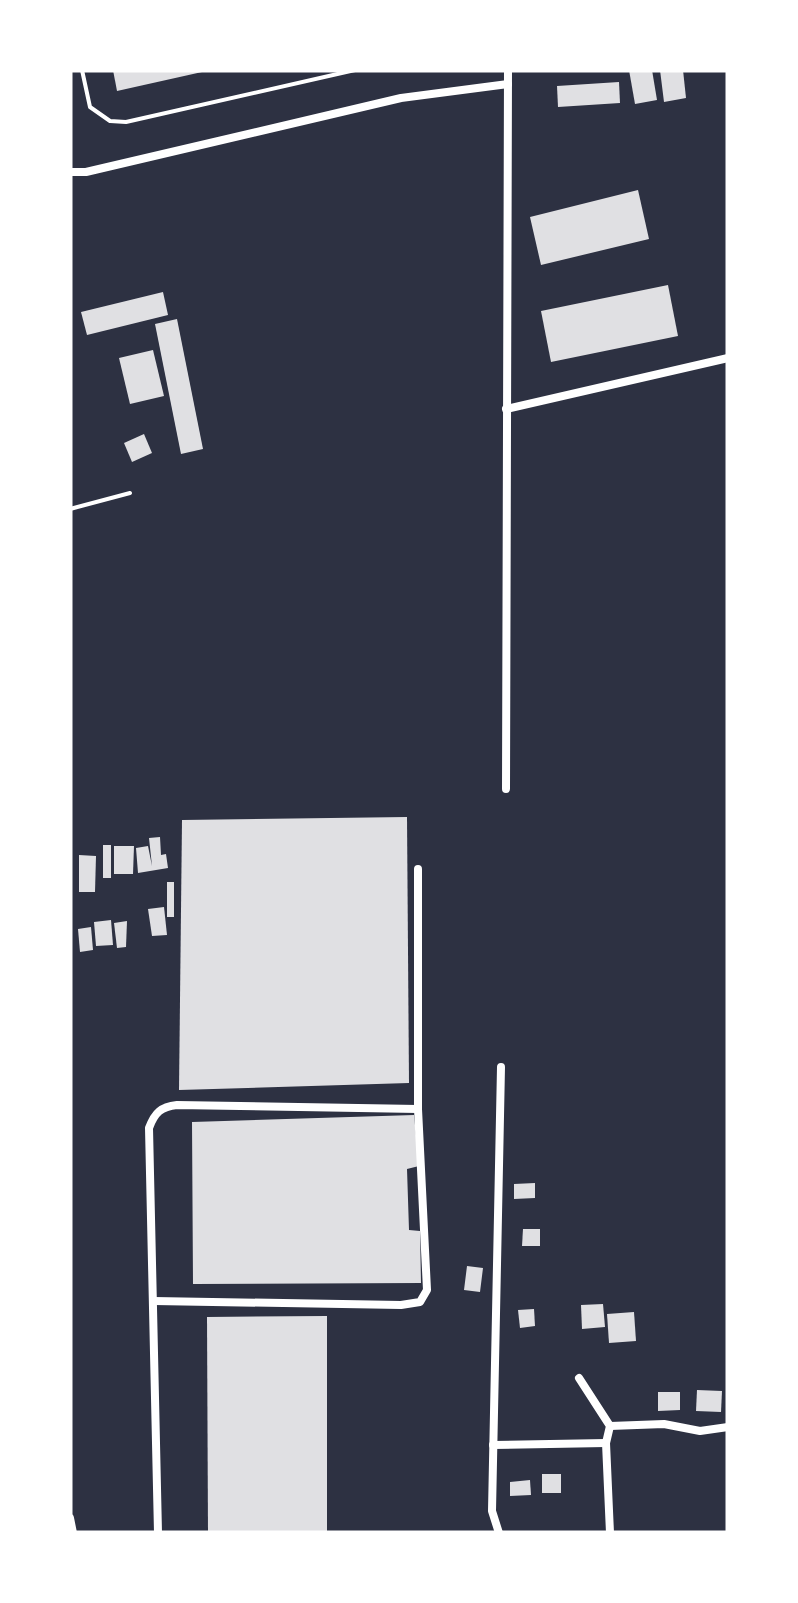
<svg xmlns="http://www.w3.org/2000/svg" width="798" height="1603" viewBox="0 0 798 1603" font-family="'Exo 2',sans-serif">
<style>
.building{fill:#e0e0e3}
.lines{fill:none;stroke-linecap:round;stroke-linejoin:round}
.service{stroke:#fff;stroke-width:4}
.minor{stroke:#fff;stroke-width:8}
</style>
<rect width="100%" height="100%" fill="#2d3142"/>
<!-- building -->
<g class="building">
<polygon points="113,70 202,70 202,72 117,91"/>
<polygon points="629,70 652,70 657,100 635,104"/>
<polygon points="660,70 683,70 686,98 664,102"/>
<polygon points="619,82 620,103 558,107 557,86"/>
<polygon points="638,190 649,239 541,265 530,217"/>
<polygon points="668,285 678,336 551,362 541,311"/>
<polygon points="163,292 168,315 87,335 81,312"/>
<polygon points="177,319 203,449 181,454 155,324"/>
<polygon points="153,350 164,396 130,404 119,358"/>
<polygon points="144,434 152,453 132,462 124,443"/>
<polygon points="407,817 409,1083 179,1090 182,820"/>
<polygon points="160,837 161,855 166,854 168,868 138,873 136,848 148,846 152,866 149,838"/>
<rect x="103" y="845" width="8" height="33"/>
<polygon points="114,846 134,846 133,874 114,874"/>
<polygon points="79,855 96,856 95,892 79,892"/>
<rect x="167" y="882" width="7" height="35"/>
<polygon points="164,907 167,935 152,936 148,909"/>
<polygon points="111,920 113,945 96,946 94,922"/>
<polygon points="127,921 126,947 117,948 114,923"/>
<polygon points="91,927 93,950 80,952 78,929"/>
<polygon points="414,1115 419,1166 407,1169 409,1230 420,1231 421,1283 193,1284 192,1122"/>
<polygon points="535,1183 535,1198 514,1199 514,1184"/>
<polygon points="523,1229 540,1229 540,1246 522,1246"/>
<polygon points="467,1266 483,1268 480,1292 464,1290"/>
<polygon points="603,1304 605,1327 582,1329 581,1305"/>
<polygon points="534,1309 535,1326 520,1328 518,1310"/>
<polygon points="634,1312 636,1341 609,1343 607,1314"/>
<polygon points="327,1316 327,1533 208,1533 207,1317"/>
<polygon points="697,1390 722,1391 721,1412 696,1411"/>
<polygon points="658,1392 680,1392 680,1410 658,1411"/>
<rect x="542" y="1474" width="19" height="19"/>
<polygon points="530,1480 531,1495 510,1496 510,1482"/>
</g>
<g class="lines">
<!-- service -->
<g class="service">
<polyline points="82,70 90,107 110,121 126,122 355,70"/>
<polyline points="70,509 130,493"/>
</g>
<!-- minor -->
<g class="minor">
<polyline points="70,172 86,172 401,98 508,84"/>
<polyline points="506,409 728,358"/>
<polyline points="506,789 508,70"/>
<polyline points="154,1301 401,1305 420,1302 427,1290 418,1109 418,869"/>
<polyline points="579,1378 610,1426 606,1443 610,1533"/>
<polyline points="610,1426 664,1424 700,1431 728,1427"/>
<polyline points="493,1445 606,1443"/>
<polyline points="70,1518 73,1533"/>
<path d="M 158,1533 L 149,1128 C 155,1112 161,1107 177,1105 L 418,1109"/>
<polyline points="499,1533 492,1511 501,1067"/>
</g>
</g>
<!-- border -->
<rect width="798" height="1603" fill="none" stroke="#ffffff" stroke-width="145"/>
</svg>
